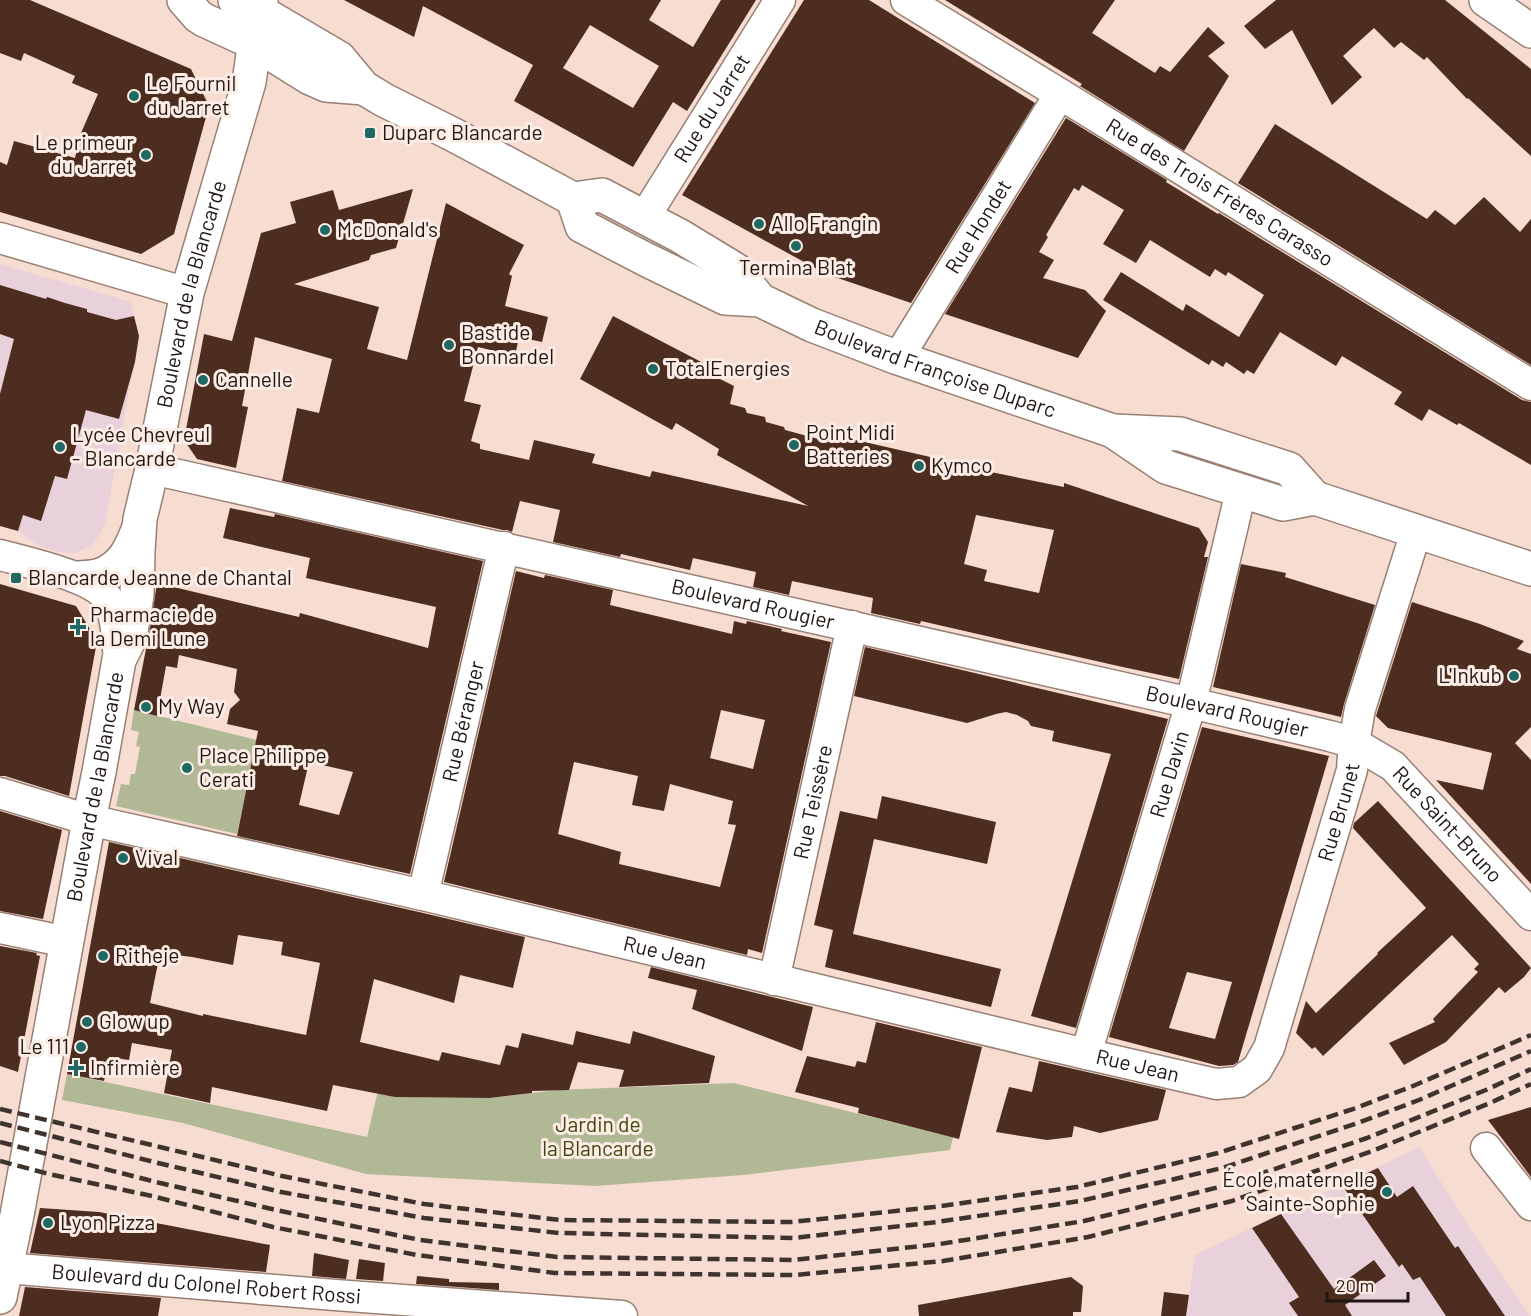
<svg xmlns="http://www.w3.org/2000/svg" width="1531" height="1316" viewBox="0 0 1531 1316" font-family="Barlow,sans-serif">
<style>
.education{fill:#e9d1db}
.green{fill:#b0b895}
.building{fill:#4c2d20;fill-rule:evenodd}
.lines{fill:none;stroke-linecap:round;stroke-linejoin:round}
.street-casing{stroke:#988075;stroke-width:33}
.secondary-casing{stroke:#988075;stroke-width:36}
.street{stroke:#fff;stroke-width:30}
.secondary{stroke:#fff;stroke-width:33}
.rail{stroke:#3f332e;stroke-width:4.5;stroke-dasharray:12 6;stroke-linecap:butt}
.poi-dot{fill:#1e6963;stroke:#fcece5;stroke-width:2}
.labels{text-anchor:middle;stroke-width:6;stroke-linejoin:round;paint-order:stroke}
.poi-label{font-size:21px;fill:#201713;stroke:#fcece5;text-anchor:start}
.street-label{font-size:21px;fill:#201713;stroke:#fcece5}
.park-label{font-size:21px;fill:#40480c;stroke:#fcece5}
</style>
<rect width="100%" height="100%" fill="#f7dcd1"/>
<!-- education -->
<g class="education">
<polygon points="0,264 131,302 139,336 105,523 100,534 91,546 75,553 61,552 39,546 18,531 0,526"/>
<polygon points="1419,1147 1475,1236 1530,1316 1186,1316 1195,1255"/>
</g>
<!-- green -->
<g class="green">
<polygon points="134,710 257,740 237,834 116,806 121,784 129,785 131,774 135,774 140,747 136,746 139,732 131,730"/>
<polygon points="67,1074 367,1137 378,1091 405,1097 492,1098 557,1090 734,1083 953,1137 950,1150 743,1175 595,1186 366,1174 183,1123 62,1100"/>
</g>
<!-- building -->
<g class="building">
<polygon points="0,0 30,0 191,69 209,106 174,234 141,254 0,212 0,162 7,165 14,141 75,158 81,133 98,94 72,83 75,76 24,53 21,61 0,53"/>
<path d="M 344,0 L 661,0 L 649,20 L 693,47 L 721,0 L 756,0 L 687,111 L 673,102 L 633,167 L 514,101 L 533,65 L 423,6 L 414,37 ZM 590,25 L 659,66 L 633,108 L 563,68 Z"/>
<polygon points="804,0 869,0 1035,103 911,303 826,274 682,195"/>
<polygon points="945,0 1115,0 1092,33 1155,73 1160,66 1170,72 1208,27 1225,43 1208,56 1229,76 1184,151 1080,86 1082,84"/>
<polygon points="1276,0 1445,0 1531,69 1531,156 1468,98 1467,99 1427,57 1424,60 1401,42 1394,48 1374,28 1343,56 1362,77 1332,105 1292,30 1265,49 1244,26"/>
<polygon points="1066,118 1167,180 1166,182 1197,201 1218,214 1219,213 1522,400 1531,402 1531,465 1459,423 1457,425 1429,409 1422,421 1394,404 1402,392 1342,356 1336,366 1280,332 1254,374 1247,370 1244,374 1226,362 1223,367 1212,360 1209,365 1103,300 1121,272 1183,311 1186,304 1239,337 1264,295 1228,272 1226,276 1215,269 1210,277 1150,240 1136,263 1103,244 1124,210 1082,185 1079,191 1074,188 1046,235 1048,237 1039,252 1054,260 1043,278 1085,290 1106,311 1078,358 945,314"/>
<polygon points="1275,124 1427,219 1435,210 1455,225 1484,197 1520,232 1531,219 1531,365 1238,183"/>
<path d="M 413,189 L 396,248 L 371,255 L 369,260 L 294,284 L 379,307 L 367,349 L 407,360 L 446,203 L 524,245 L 509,274 L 512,276 L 505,306 L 548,317 L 542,342 L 519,337 L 515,356 L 478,347 L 464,401 L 481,405 L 471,441 L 480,444 L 480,449 L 529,460 L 534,440 L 595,454 L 592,463 L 650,477 L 652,471 L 808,506 L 717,455 L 719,449 L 676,423 L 672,430 L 580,379 L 613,316 L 707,365 L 704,371 L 734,386 L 730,404 L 745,408 L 747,413 L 765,417 L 766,422 L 784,427 L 785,430 L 822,440 L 825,433 L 961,464 L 987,470 L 986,471 L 1064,487 L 1064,483 L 1199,528 L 1208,542 L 1204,557 L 1208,557 L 1179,679 L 1118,666 L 921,621 L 920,624 L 871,613 L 873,598 L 792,581 L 789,595 L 753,587 L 756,572 L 693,558 L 690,570 L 621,554 L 620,557 L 553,542 L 560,510 L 520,501 L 512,532 L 507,530 L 503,530 L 282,481 L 297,408 L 319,413 L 332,359 L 255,337 L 242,406 L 248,407 L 236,468 L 197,459 L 184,440 L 204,334 L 232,341 L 261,233 L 296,223 L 290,202 L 333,190 L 339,210 ZM 976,515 L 1054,530 L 1039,593 L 984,581 L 987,570 L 964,564 Z"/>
<polygon points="0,285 46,299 47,297 65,303 87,309 87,312 116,320 134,316 139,336 135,362 119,419 86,410 67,479 55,476 41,521 23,515 18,531 0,526 0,394 14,339 0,334"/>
<path d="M 230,508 L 274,517 L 275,514 L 483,561 L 410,874 L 237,836 L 258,731 L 227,724 L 230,709 L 240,700 L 234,692 L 237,669 L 179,655 L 177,668 L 166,666 L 157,716 L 134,710 L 146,649 L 148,641 L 157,583 L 299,617 L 300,613 L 428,648 L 436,607 L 306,578 L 310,558 L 223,538 ZM 309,762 L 353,772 L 339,815 L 299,805 Z"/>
<polygon points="1241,564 1286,573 1285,577 1375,605 1344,704 1341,717 1213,687"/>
<path d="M 516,571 L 544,578 L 545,575 L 613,590 L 610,605 L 732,634 L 734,621 L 746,624 L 747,621 L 782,629 L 781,631 L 831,642 L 762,953 L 748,949 L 747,955 L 444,882 ZM 721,710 L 765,720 L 753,769 L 710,758 ZM 574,762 L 638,776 L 632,805 L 664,811 L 670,784 L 733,801 L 728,824 L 736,825 L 720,887 L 619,864 L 621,852 L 558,834 Z"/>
<polygon points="0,584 76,606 97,641 69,796 5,776 0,776"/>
<polygon points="1412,602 1480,624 1524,641 1517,649 1531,654 1531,727 1515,743 1531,760 1531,884 1436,780 1483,790 1492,753 1388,728 1376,716"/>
<polygon points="865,647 1168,719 1076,1028 1031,1016 1111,754 1052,741 1054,731 1031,726 1028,721 1017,715 1006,712 996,714 967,723 854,696"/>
<path d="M 1202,727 L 1329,756 L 1238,1062 L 1233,1065 L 1219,1066 L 1109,1037 ZM 1187,972 L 1232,982 L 1215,1039 L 1169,1028 Z"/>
<polygon points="882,796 996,822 987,864 874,839 853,934 1001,969 991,1007 825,967 833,930 814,925 840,811 877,819"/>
<polygon points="1378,801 1531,968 1524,977 1505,993 1499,987 1446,1042 1404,1065 1389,1043 1435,1022 1433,1019 1478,972 1474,969 1479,964 1452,935 1323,1056 1315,1047 1312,1049 1296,1033 1306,1001 1316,1013 1378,954 1377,953 1426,908 1353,828 1354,823"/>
<polygon points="0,811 62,830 43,919 0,911"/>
<path d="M 109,842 L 419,912 L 525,937 L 513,988 L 460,975 L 454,1003 L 374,979 L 360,1042 L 439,1061 L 442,1052 L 500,1065 L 506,1045 L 518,1048 L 522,1033 L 573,1045 L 576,1031 L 630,1044 L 633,1031 L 715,1056 L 709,1083 L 619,1087 L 624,1070 L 578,1062 L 569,1090 L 532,1091 L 532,1093 L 490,1098 L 395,1097 L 333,1085 L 327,1111 L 212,1087 L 210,1103 L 164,1093 L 172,1050 L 132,1043 L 129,1060 L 109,1057 L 104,1081 L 67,1074 ZM 238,935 L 283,942 L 281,955 L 320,963 L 306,1035 L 203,1014 L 203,1016 L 150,1003 L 160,953 L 192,957 L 233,965 Z"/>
<polygon points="0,946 37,953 36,955 40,956 18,1072 0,1066"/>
<polygon points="651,967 813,1007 802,1051 692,1009 697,990 648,978"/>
<polygon points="876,1022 982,1047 959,1139 858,1113 859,1108 795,1092 807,1056 855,1067 857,1061 866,1063"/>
<polygon points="1039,1061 1166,1090 1158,1120 1100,1133 1074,1126 1072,1137 1047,1140 996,1132 1009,1087 1032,1092"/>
<polygon points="1531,1107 1531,1177 1488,1120"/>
<polygon points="1378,1168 1397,1197 1413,1186 1455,1248 1458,1246 1474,1270 1505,1316 1446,1316 1420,1277 1413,1280 1402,1264 1399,1267 1342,1185"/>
<polygon points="40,1208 99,1212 270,1245 266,1272 30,1253"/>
<polygon points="1281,1214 1334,1289 1374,1260 1386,1276 1345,1305 1352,1316 1298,1316 1289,1303 1299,1297 1252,1228"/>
<polygon points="314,1253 349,1260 346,1279 312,1276"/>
<polygon points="359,1259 385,1263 383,1281 356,1279"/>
<polygon points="417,1276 449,1279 449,1282 499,1283 499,1290 416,1284"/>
<polygon points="1071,1277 1083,1286 1081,1312 1073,1312 1073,1316 919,1316 918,1305"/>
<polygon points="25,1287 161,1298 158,1316 19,1316"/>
<polygon points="1164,1292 1189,1295 1186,1316 1161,1316"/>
</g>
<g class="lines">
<defs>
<g id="street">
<path id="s1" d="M 906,0 L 1060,94 L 1531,385"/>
<path id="s2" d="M 644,218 L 780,0"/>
<polyline points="0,238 187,293"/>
<path id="s3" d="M 898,358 L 1060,94"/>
<path id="s4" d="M 152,469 L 1191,703 L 1330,736 L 1354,743 L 1393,766 L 1531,915"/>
<path d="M 0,555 C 26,562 97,577 109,601 C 117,617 117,642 119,660"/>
<path d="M 74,577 C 82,576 91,576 99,574 C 123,566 131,545 139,523"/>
<path id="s5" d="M 0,793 L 89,820 L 423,895 L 1086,1054 L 1216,1084 L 1239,1082 L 1257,1069 L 1269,1048 L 1352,770 L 1354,743 L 1360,709 L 1416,532"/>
<path id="s6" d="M 423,895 L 504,547"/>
<polyline points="0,928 67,942"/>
<path id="s7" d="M 774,980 L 852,626"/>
<path id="s8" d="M 1086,1054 L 1191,703 L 1241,491"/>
<polyline points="1486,1148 1531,1205"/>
<path id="s9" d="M 6,1268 L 335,1295 L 622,1316"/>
</g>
<g id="secondary">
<polyline points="184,0 198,16 204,20 254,43 310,78 326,85 364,88"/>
<polyline points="235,0 259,11 339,58 364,88 384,100 454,135 573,199 602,195 680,236 736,270 760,300"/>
<polyline points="1486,0 1531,31"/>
<path id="s10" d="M 573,199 L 582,226 L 645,259 L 725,298 L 760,300 L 812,325 L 898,358 L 1113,431 L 1166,467 L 1283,504 L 1315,498 L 1531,569"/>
<polyline points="1114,431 1180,434 1289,469 1315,498"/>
<path id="s11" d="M 0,1297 L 17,1215 L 89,820 L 99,772 L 119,660 L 130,638 L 137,595 L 138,551 L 140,519 L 152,469 L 187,293 L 249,82 L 261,0"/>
</g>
</defs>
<!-- street casing -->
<use href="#street" class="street-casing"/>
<!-- secondary casing -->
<use href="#secondary" class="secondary-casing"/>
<!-- street -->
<use href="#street" class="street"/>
<!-- secondary -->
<use href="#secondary" class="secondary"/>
<!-- rail -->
<g class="rail">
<polyline points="0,1109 282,1176 424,1204 560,1220 792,1222 934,1207 1077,1187 1218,1153 1356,1108 1413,1086 1531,1035"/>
<polyline points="0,1123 158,1163 281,1192 424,1218 559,1233 793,1238 937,1222 1080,1201 1222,1168 1358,1123 1419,1100 1531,1051"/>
<polyline points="0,1142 156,1182 276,1210 420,1240 557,1257 794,1260 940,1244 1084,1221 1227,1185 1367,1138 1486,1090 1531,1069"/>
<polyline points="0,1161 49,1174 152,1196 273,1227 417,1255 555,1273 795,1275 943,1261 1088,1237 1232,1201 1372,1151 1490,1103 1531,1084"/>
</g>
</g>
<!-- markers -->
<g class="poi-dot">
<circle cx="134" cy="96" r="6"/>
<rect x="364" y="127" width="12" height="12" rx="3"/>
<circle cx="146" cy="155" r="6"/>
<circle cx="759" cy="224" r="6"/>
<circle cx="325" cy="230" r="6"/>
<circle cx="796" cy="246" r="6"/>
<circle cx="449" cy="345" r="6"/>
<circle cx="653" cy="369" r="6"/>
<circle cx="203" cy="380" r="6"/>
<circle cx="794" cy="445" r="6"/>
<circle cx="60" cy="447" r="6"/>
<circle cx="919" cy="466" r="6"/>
<rect x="10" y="572" width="12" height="12" rx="3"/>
<path d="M75 618h6v6h6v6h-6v6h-6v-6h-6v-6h6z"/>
<circle cx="1514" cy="676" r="6"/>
<circle cx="146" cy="707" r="6"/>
<circle cx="187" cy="768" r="6"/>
<circle cx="123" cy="858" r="6"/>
<circle cx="103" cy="956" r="6"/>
<circle cx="87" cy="1022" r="6"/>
<circle cx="81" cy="1047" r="6"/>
<path d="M73 1059h6v6h6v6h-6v6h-6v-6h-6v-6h6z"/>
<circle cx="1387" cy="1192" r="6"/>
<circle cx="48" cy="1223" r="6"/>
</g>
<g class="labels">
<!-- poi labels -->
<g class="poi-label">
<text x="146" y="91">Le Fournil<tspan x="146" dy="24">du Jarret</tspan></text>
<text x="382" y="140">Duparc Blancarde</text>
<text x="134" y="150" text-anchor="end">Le primeur<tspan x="134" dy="24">du Jarret</tspan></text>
<text x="771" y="231">Allo Frangin</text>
<text x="337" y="237">McDonald's</text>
<text x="796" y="275" text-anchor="middle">Termina Blat</text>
<text x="461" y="340">Bastide<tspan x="461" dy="24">Bonnardel</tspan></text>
<text x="665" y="376">TotalEnergies</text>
<text x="215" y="387">Cannelle</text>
<text x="806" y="440">Point Midi<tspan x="806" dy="24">Batteries</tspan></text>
<text x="72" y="442">Lycée Chevreul<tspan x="72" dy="24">- Blancarde</tspan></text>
<text x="931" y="473">Kymco</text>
<text x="28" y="585">Blancarde Jeanne de Chantal</text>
<text x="90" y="622">Pharmacie de<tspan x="90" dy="24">la Demi Lune</tspan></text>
<text x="1502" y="683" text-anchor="end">L'Inkub</text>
<text x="158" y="714">My Way</text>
<text x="199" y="763">Place Philippe<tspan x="199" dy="24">Cerati</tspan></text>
<text x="135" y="865">Vival</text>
<text x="115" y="963">Ritheje</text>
<text x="99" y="1029">Glow up</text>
<text x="69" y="1054" text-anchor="end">Le 111</text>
<text x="90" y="1075">Infirmière</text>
<text x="1375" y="1187" text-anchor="end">École maternelle<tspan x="1375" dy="24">Sainte-Sophie</tspan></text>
<text x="60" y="1230">Lyon Pizza</text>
</g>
<!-- street labels -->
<g class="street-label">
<text dy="7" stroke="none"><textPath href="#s2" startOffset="129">Rue du Jarret</textPath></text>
<text dy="7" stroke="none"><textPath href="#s1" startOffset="368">Rue des Trois Frères Carasso</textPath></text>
<text dy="7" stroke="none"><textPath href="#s3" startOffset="154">Rue Hondet</textPath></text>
<text dy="7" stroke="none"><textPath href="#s11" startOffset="1023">Boulevard de la Blancarde</textPath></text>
<text dy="7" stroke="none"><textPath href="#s10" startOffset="412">Boulevard Françoise Duparc</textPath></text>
<text dy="7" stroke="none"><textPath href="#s4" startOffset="616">Boulevard Rougier</textPath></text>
<text dy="7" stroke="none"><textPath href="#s4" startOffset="1102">Boulevard Rougier</textPath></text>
<text dy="7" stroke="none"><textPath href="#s6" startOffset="178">Rue Béranger</textPath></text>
<text dy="7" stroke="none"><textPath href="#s8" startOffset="292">Rue Davin</textPath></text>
<text dy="7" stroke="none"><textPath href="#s11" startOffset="519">Boulevard de la Blancarde</textPath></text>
<text dy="7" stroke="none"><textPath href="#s7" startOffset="182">Rue Teissère</textPath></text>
<text dy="7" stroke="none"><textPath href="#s5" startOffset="1566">Rue Brunet</textPath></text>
<text dy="7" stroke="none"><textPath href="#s4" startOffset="1358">Rue Saint-Bruno</textPath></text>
<text dy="7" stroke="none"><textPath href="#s5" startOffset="684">Rue Jean</textPath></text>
<text dy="7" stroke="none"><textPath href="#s5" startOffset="1170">Rue Jean</textPath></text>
<text dy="7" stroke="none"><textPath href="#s9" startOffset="201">Boulevard du Colonel Robert Rossi</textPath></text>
</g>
<!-- park labels -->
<g class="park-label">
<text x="598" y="1132">Jardin de<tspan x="598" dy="24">la Blancarde</tspan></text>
</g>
</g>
<!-- scale -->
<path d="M1327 1292v9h81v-9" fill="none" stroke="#201713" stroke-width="3"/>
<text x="1336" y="1292" font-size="18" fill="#201713" stroke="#fcece5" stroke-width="4.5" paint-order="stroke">20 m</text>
</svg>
